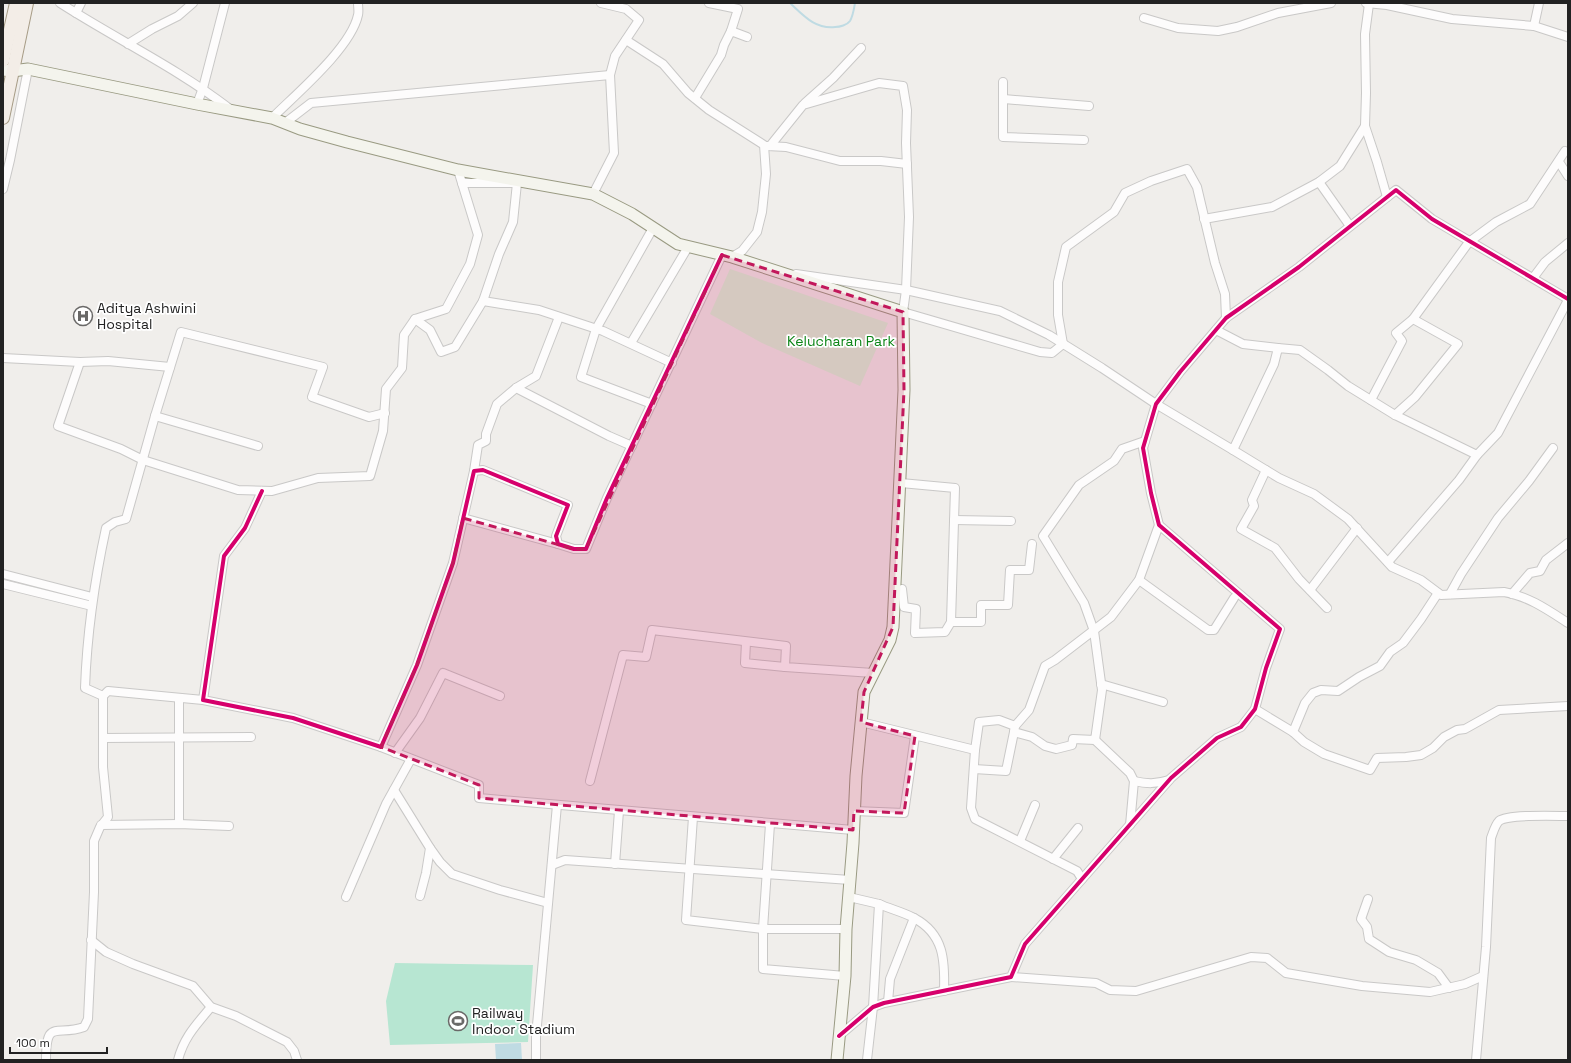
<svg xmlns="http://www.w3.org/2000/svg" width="1571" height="1063" viewBox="0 0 1571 1063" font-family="'Space Grotesk',sans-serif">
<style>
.park{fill:#daf5da}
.pitch{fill:#b7e6d2}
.water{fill:#bfdbe3}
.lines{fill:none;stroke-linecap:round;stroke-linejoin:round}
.stream{stroke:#bfdbe3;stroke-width:2}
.street-casing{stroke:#c9c8c7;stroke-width:10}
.secondary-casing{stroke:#999a82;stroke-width:13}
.primary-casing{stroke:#a79c86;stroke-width:14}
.street{stroke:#fdfcfc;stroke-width:8}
.secondary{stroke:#f4f4ed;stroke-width:11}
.primary{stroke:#f3ede7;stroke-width:12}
.cycleway-casing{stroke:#fff;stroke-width:6}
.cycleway{stroke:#d6006c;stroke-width:4}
.marked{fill:#c2185b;fill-opacity:0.2;stroke:#c2185b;stroke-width:3;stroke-dasharray:8 5;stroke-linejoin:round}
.labels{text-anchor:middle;stroke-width:3.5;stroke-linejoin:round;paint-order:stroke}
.poi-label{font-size:14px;fill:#222;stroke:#fff;text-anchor:start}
.park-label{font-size:14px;fill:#0c8416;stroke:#fff}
</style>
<rect width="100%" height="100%" fill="#f0eeeb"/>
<!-- park -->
<polygon class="park" points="730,269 888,323 860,386 762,343 710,314"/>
<!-- pitch -->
<polygon class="pitch" points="395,963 533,965 528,1042 390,1045 386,1001"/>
<!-- water -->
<polygon class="water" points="521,1043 522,1060 496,1060 495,1044"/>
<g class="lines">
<!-- stream -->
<path class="stream" d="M 790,3 C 804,16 815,29 835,27 C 840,27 847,25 850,21 C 853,16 854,9 855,3"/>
<defs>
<g id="street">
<path d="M 60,3 C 116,39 177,68 230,109"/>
<polyline points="709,3 738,9 731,31"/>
<polyline points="1366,3 1387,5 1452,19 1534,26 1568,37"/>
<polyline points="76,13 81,3"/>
<polyline points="1144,18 1178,28 1218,31 1237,27 1278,13 1331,3"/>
<polyline points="1534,26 1539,3"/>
<polyline points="626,40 663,64 688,93 709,110 764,145 766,174 762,212 757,232 742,251 732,257"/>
<polyline points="128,44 152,29 178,16 193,3"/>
<polyline points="1003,82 1003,137 1084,140"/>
<polyline points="695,98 721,55 724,45 731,31 747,37"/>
<polyline points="1004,99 1089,106"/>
<polyline points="805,103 833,78 861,48"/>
<polyline points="197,104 203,88 225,3"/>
<path d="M 272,118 C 296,94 351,48 358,15 C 359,12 358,7 358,3"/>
<polyline points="285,123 311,103 610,75"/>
<polyline points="1365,126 1377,162 1387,197"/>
<polyline points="767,146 786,147 840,161 881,161 907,164"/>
<polyline points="770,146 803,105 879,83 903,86 907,110 906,143 909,217 906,290 903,312 1040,352 1052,353 1063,344"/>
<polyline points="1559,162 1568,176"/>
<polyline points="1319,182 1350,226"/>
<polyline points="3,189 10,160 28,69"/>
<polyline points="593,194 614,153 610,75 615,56 639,20 626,9 601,3"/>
<polyline points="1204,219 1272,207 1319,182 1340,166 1365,126 1366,93 1365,34 1369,4"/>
<polyline points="796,274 906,290 1000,311 1049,335 1102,368 1156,404 1233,450 1274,364 1278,348 1300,350 1328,370 1348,386 1395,415 1477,455"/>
<polyline points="1533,278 1545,262 1568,243"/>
<polyline points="483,301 539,310 603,331 672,363"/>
<polyline points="415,319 430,330 441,352 455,347 483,301 499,254 513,222 517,183 462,183"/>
<polyline points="1216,330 1243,344 1278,348"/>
<polyline points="631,343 688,247"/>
<polyline points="1063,344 1058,315 1058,282 1066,247 1114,212 1125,193 1151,181 1187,169 1197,187 1215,263 1225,294 1226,318"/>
<polyline points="3,358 80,362 108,361 170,367"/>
<polyline points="80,362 58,426 121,449 143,460 238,490 272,491 318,478 370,476 383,431 386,389 402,368 404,335 415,319 446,309 470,264 478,235 458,170"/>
<polyline points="516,388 609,436 632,446"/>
<polyline points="1371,400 1402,341 1396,333 1413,319"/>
<polyline points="652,404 581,377 596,329 653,228"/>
<polyline points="1395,415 1415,397 1458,344 1413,319 1469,242 1496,222 1530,204 1565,151"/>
<polyline points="155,416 258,446"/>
<path d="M 1233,450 L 1279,478 L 1314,494 L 1348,519 L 1392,567 L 1421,580 L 1441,595 L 1504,592 C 1528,596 1548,610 1568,623"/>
<polyline points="1266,470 1252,500 1254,506 1241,529 1275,548 1299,579 1327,608"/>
<polyline points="474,471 478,445 486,441 486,434 497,404 516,388 536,376 559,317"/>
<polyline points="901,483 955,488 951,622 945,632 915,633 916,609 904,607 902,589"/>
<polyline points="262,491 245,528 224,556 203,700 293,718 381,747 417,665 453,563 474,471 483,470 568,505 556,536 558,544 574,549 586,549 607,498 722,255"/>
<polyline points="463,518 558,544"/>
<polyline points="954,520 1011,521"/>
<polyline points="1388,562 1459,480 1477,455 1498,433 1568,300"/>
<polyline points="3,574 92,597"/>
<polyline points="1139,580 1208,630 1214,630 1234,598"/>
<polyline points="3,584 92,606"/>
<polyline points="1310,590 1357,528"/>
<polyline points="1438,593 1421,619 1403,643 1390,652 1380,666 1359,677 1338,691 1321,690 1313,693 1305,703 1293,732 1304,742 1324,754 1370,770 1377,758 1406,757 1421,755 1433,748 1444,737 1457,730 1465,729 1499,710 1568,706"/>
<polyline points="1450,594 1461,574 1498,518 1529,481 1553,448"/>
<polyline points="1512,594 1530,573 1540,571 1546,560 1568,543"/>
<polyline points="951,622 981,622 981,605 1008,605 1010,570 1029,570 1032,544"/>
<polyline points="746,642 745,663 785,667"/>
<polyline points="1101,684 1163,702"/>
<polyline points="103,696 108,691 203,700"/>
<polyline points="179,698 179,824"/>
<polyline points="1255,709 1293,732"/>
<polyline points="861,722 975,750 971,808 975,819 1077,871 1082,879"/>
<polyline points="1015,726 1014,732 1032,737 1045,746 1056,749 1072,745 1073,739 1095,740 1102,690 1094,631 1084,603 1043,536 1079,485 1114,461 1122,449 1145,441"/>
<polyline points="103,738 251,737"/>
<polyline points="1095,740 1130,773 1134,781 1130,825"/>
<polyline points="381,747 479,785 479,798 853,830"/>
<polyline points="975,750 979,722 999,720 1015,726 1029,710 1045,666 1055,660 1111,617 1139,580 1159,525"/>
<polyline points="395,753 420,718 443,673 500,696"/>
<polyline points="974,769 1006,771 1014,732"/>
<polyline points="590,781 623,655 646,657 652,630 786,646 785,667 873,673"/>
<path d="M 1134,781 C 1147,784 1156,784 1169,780"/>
<polyline points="394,790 430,848 426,873 420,896"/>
<polyline points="854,811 904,813 915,736"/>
<polyline points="693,817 686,920 763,929 846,929"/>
<polyline points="770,824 763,929 763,969 845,976"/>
<polyline points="101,825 179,824 229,826"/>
<polyline points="1020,841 1035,805"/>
<polyline points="430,848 440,862 452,874 500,890 548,903"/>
<polyline points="1053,859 1078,828"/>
<polyline points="615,864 619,811"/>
<polyline points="552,865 565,860 850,880"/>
<polyline points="346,897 386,804 411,759"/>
<polyline points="849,897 879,904 873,1007 867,1060"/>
<polyline points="1368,899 1361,919 1367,927 1369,939 1389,952 1416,960 1438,973 1449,988"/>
<path d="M 879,904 C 890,909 903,912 914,918 C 944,934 945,960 944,991"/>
<polyline points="91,940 106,952 133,964 193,986 211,1007 236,1016 287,1042 294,1051 297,1060"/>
<polyline points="1011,977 1096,983 1110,990 1136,991 1251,957 1267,958 1286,973 1362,986 1430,992 1465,984 1483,976"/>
<polyline points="888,1002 890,979 914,918"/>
<polyline points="839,1036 873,1007 884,1003 1011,977 1025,944 1171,778 1217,738 1241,727 1255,709 1266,668 1280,629 1159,525 1151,493 1143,448 1156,404 1180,372 1226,318 1299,267 1396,190 1432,219 1568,299"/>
<path d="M 46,1060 C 46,1017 57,1037 84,1027 L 88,1019 L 94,892 L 94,841 L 100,827 L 108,817 L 103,767 L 103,696 L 85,688 C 87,632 94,583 106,528 L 115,522 L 126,519 L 155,416 L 181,332 L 323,367 L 312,397 L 369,417 L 385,413"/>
<path d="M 178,1060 C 184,1037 196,1025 211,1007"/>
<polyline points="536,1060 536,1036 557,805"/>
<path d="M 1476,1060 L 1486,947 L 1491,838 C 1493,833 1495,825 1499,821 C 1508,814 1555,816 1568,816"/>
</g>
<polyline id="secondary" points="3,70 12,71 28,69 197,104 272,118 300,129 347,142 458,170 593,194 632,214 678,244 732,257 903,312 904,390 893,627 890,640 864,692 856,776 853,843 846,929 845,976 837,1060"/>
<g id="primary">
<polyline points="3,61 16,3"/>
<polyline points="3,118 27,3"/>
</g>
</defs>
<!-- street casing -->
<use href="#street" class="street-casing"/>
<!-- secondary casing -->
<use href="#secondary" class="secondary-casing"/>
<!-- primary casing -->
<use href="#primary" class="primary-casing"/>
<!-- street -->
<use href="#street" class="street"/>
<!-- secondary -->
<use href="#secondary" class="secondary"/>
<!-- primary -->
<use href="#primary" class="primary"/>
<defs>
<g id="cycleway">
<polyline points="262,491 245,528 224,556 203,700 293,718 381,747 417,665 453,563 474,471 483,470 568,505 556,536 558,544 574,549 586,549 607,498 722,255"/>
<polyline points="839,1036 873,1007 884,1003 1011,977 1025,944 1171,778 1217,738 1241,727 1255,709 1266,668 1280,629 1159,525 1151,493 1143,448 1156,404 1180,372 1226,318 1299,267 1396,190 1432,219 1568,299"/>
</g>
</defs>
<!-- cycleway casing -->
<use href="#cycleway" class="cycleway-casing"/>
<!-- cycleway -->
<use href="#cycleway" class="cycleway"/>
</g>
<!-- marked area -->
<path class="marked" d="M 722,255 L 903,312 L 904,390 L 893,627 L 864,692 L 861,722 L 915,736 L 904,813 L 854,811 L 853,830 L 479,798 L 479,785 L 381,747 L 417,665 L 453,563 L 463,518 L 574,549 L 586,549 Z"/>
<!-- icons -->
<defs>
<symbol id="hospital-ring" viewBox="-11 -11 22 22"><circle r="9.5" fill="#fff" stroke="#6a6968" stroke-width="1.5"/><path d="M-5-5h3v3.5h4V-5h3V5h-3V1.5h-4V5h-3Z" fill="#6a6968"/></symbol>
<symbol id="stadium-ring" viewBox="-11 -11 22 22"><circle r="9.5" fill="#fff" stroke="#6a6968" stroke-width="1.5"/><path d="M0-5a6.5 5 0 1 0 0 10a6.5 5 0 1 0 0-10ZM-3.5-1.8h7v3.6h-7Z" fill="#6a6968"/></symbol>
</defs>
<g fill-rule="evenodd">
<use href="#hospital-ring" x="72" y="305" width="22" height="22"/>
<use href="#stadium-ring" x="447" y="1010" width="22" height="22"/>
</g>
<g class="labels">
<!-- poi labels -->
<g class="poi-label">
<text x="97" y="313">Aditya Ashwini<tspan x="97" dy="16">Hospital</tspan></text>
<text x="472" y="1018">Railway<tspan x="472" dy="16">Indoor Stadium</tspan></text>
</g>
<!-- park labels -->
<g class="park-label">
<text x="841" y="346">Kelucharan Park</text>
</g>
</g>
<!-- border -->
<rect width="1571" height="1063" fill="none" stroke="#222222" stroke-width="8"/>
<!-- scale -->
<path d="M10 1047v6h97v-6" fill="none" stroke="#222222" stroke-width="2"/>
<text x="16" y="1047" font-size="12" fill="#222222" stroke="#ffffff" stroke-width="3" paint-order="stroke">100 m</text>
</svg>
